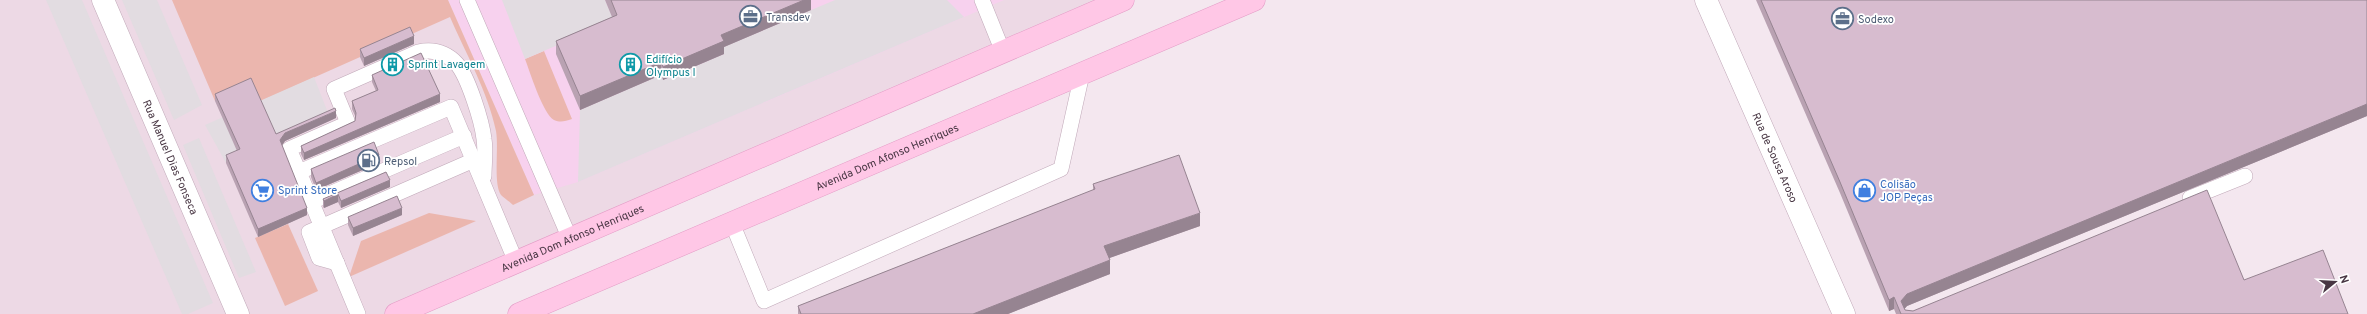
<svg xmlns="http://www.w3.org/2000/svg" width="2367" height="314" viewBox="0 0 2367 314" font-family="Overpass,sans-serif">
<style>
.residential{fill:#edd9e5}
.commercial{fill:#f7d1ee}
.green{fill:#ebb6ae}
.parking{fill:#e2dce1}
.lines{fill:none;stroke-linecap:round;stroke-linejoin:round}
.service-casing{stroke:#c1a9b9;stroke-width:16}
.minor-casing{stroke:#c1a9b9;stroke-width:23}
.tertiary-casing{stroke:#c1a9b9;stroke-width:23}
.secondary-casing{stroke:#e39cc6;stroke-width:23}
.service{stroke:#fff;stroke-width:15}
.minor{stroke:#fff;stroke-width:22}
.tertiary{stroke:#fff;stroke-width:22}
.secondary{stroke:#ffc7e6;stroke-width:22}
.wall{fill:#b9a2b2}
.shaded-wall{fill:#968491}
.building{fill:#d7bccf;stroke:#968491}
.labels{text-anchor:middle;stroke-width:3.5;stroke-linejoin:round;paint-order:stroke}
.service-label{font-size:11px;fill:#4e5e75;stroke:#fff;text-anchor:start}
.culture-label{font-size:11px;fill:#0d838f;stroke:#fff;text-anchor:start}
.street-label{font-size:11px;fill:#483643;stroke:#fff}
.shop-label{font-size:11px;fill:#366cbe;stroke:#fff;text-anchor:start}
</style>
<rect width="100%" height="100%" fill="#f4e7ef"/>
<!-- residential -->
<polygon class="residential" points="0,0 1123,0 396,314 0,314"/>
<!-- commercial -->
<polygon class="commercial" points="448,0 1004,0 578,182 534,195"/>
<!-- green -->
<g class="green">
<path d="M 172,0 L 448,0 L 534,195 L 513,205 C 510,202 504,198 501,195 C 493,184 499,148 496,131 C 488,92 466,54 450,17 L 259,102 L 215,101 Z"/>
<path d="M 544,51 L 572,119 C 565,121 561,123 554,120 C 543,114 530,72 525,59 Z"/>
<polygon points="429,213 476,221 349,277 361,241"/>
<polygon points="288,224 318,291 285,306 255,238"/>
</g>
<!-- parking -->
<g class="parking">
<polygon points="46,0 82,0 213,303 188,314 182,314"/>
<polygon points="122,0 157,0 202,105 174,120"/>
<polygon points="502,0 605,0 614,21 525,59"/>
<polygon points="835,0 947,0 964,17 578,182 580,110 661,75 664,80 724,54 721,48"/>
<polygon points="314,77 330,118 226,163 205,125"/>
<polygon points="199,138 256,272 239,278 183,145"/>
</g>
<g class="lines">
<defs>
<g id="service">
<polyline points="467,0 570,239"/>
<polyline points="982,0 1003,52"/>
<path d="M 299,172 L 289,149 L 348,123 L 334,89 L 418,52 C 432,49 446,52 457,64 C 468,77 482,121 484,139 C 486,151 484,164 484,176"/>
<polyline points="2190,198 2245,176"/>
<polyline points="311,202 464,136"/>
<polyline points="732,223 764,301 1061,169 1082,74"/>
<polyline points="337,263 319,258 309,232 474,160"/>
<polyline points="358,314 299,172 451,107 516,262"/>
</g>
<g id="minor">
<path id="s1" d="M 103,0 L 238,314"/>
</g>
<g id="tertiary">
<path id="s2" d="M 1706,0 L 1844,314"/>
</g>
<g id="secondary">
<path id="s3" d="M 396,314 L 1123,0"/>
<path id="s4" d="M 519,314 L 1254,0"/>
</g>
</defs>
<!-- service casing -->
<use href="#service" class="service-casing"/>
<!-- minor casing -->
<use href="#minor" class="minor-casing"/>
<!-- tertiary casing -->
<use href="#tertiary" class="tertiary-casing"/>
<!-- secondary casing -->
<use href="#secondary" class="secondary-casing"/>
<!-- service -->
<use href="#service" class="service"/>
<!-- minor -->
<use href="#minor" class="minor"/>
<!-- tertiary -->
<use href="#tertiary" class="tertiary"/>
<!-- secondary -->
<use href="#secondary" class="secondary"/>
</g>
<!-- wall -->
<g class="wall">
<polygon points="605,0 811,0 811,10 724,47 724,54 663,80 661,75 580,110 556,54 556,41 612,17"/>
<polygon points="1756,0 2367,0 2367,116 1907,306 1904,309 1905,310 1913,311 2244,280 2348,314 1896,314 1894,309 1889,311 1840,193"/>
<polygon points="414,44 364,66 360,57 360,49"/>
<polygon points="372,75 440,102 304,160 301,154 301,146 355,121 356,118 352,109 352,101 376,91 372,82"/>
<polygon points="215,94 276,134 336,118 285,141 282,145 307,215 258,237 226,163 226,155 237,151 215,101"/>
<polygon points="379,163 316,190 311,177 311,169"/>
<polygon points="386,172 390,187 341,208 338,202 324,208 323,207 323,199"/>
<polygon points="1093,184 1200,226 1109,258 1110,274 1008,314 798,314 798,306 1093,190"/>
<polygon points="402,215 353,236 348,225 348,217"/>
</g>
<!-- shaded-wall -->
<g class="shaded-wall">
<polygon points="804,0 811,0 811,10 724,47 724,54 663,80 663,67 721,35"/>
<polygon points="414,36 414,44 364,66 364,58"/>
<polygon points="661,62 661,75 580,110 580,96"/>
<polygon points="440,94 440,102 304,160 304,153"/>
<polygon points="2367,104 2367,116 1907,306 1901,313 1901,301 1907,294"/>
<polygon points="336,111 336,118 285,141 280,148 280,140 285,133"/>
<polygon points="379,155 379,163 316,190 316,183"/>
<polygon points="390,180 390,187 341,208 341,201"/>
<polygon points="338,194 338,202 324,208 324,201"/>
<polygon points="307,208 307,215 258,237 258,229"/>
<polygon points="402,208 402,215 353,236 353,228"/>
<polygon points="1200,213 1200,226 1104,260 1104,246"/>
<polygon points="1110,260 1110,274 1008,314 973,314"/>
<polygon points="1894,297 1894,309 1889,311 1889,300"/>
</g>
<!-- building -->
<g class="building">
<polygon points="611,0 804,0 721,35 724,41 663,67 661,62 580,96 556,41 617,15"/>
<polygon points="1761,0 2367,0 2367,104 1907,294 1901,301 1905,310 1913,311 2207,190 2244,280 2323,250 2348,314 1901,314 1894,297 1889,300 1840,182"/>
<polygon points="410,27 414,36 364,58 360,49"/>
<polygon points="421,53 440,94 304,153 301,146 355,121 356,113 352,101 378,90 372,75"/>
<polygon points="251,78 276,134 335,108 336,111 285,133 280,140 307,208 258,229 226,155 240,149 215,94"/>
<polygon points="374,142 379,155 316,183 311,169"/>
<polygon points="1179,155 1200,213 1104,246 1110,260 973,314 801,314 798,306 1095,189 1093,184"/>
<polygon points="386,172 390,180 341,201 338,194 324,201 323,199"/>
<polygon points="397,196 402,208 353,228 348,217"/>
</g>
<!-- icons -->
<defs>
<symbol id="office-ring" viewBox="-11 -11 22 22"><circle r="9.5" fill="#fff" stroke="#5c6f8a" stroke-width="1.5"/><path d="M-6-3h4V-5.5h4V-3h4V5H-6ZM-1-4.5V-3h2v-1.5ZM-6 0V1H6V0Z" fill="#5c6f8a"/></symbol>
<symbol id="building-ring" viewBox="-11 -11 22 22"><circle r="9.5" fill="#fff" stroke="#0f9aa8" stroke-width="1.5"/><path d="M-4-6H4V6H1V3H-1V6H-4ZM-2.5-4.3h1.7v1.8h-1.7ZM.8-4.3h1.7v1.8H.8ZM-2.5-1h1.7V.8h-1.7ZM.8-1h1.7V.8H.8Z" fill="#0f9aa8"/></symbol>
<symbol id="fuel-ring" viewBox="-11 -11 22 22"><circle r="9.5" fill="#fff" stroke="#5c6f8a" stroke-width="1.5"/><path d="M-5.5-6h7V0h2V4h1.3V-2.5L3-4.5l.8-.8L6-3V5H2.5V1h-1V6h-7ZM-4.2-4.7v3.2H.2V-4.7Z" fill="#5c6f8a"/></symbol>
<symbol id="supermarket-ring" viewBox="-11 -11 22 22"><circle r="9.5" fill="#fff" stroke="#3f7fe0" stroke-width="1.5"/><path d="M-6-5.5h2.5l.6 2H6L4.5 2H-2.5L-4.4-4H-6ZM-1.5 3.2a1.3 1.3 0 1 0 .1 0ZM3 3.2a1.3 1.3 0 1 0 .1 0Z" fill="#3f7fe0"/></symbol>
<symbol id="shop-ring" viewBox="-11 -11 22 22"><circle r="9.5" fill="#fff" stroke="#3f7fe0" stroke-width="1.5"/><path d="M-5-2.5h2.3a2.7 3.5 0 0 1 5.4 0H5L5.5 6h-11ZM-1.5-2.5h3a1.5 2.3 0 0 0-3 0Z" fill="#3f7fe0"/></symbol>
</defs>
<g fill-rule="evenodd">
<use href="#office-ring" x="738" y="4" width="25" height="25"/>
<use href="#office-ring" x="1830" y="6" width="25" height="25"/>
<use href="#building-ring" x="380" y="52" width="25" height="25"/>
<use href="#building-ring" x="618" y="52" width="25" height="25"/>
<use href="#fuel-ring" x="356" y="148" width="25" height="25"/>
<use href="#supermarket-ring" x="250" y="178" width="25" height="25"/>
<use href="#shop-ring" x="1852" y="178" width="25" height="25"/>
</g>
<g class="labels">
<!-- service labels -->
<g class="service-label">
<text x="766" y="21">Transdev</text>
<text x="1858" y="23">Sodexo</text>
<text x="384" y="165">Repsol</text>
</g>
<!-- culture labels -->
<g class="culture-label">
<text x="646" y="63">Edifício<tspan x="646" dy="13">Olympus I</tspan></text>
<text x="408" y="68">Sprint Lavagem</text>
</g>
<!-- street labels -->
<g class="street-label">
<text dy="4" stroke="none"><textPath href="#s1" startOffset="171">Rua Manuel Dias Fonseca</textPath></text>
<text dy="4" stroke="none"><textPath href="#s4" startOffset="400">Avenida Dom Afonso Henriques</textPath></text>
<text dy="4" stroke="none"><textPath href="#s2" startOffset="172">Rua de Sousa Aroso</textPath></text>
<text dy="4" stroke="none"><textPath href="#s3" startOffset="192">Avenida Dom Afonso Henriques</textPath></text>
</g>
<!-- shop labels -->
<g class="shop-label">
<text x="1880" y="188">Colisão<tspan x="1880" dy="13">JOP Peças</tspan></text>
<text x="278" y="194">Sprint Store</text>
</g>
</g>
<!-- north arrow -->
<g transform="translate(2335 282) rotate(72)" stroke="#ffffff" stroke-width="3" paint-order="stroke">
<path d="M0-3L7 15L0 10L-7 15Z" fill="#483643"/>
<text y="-6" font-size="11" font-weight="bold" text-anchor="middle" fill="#483643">N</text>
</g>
</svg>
